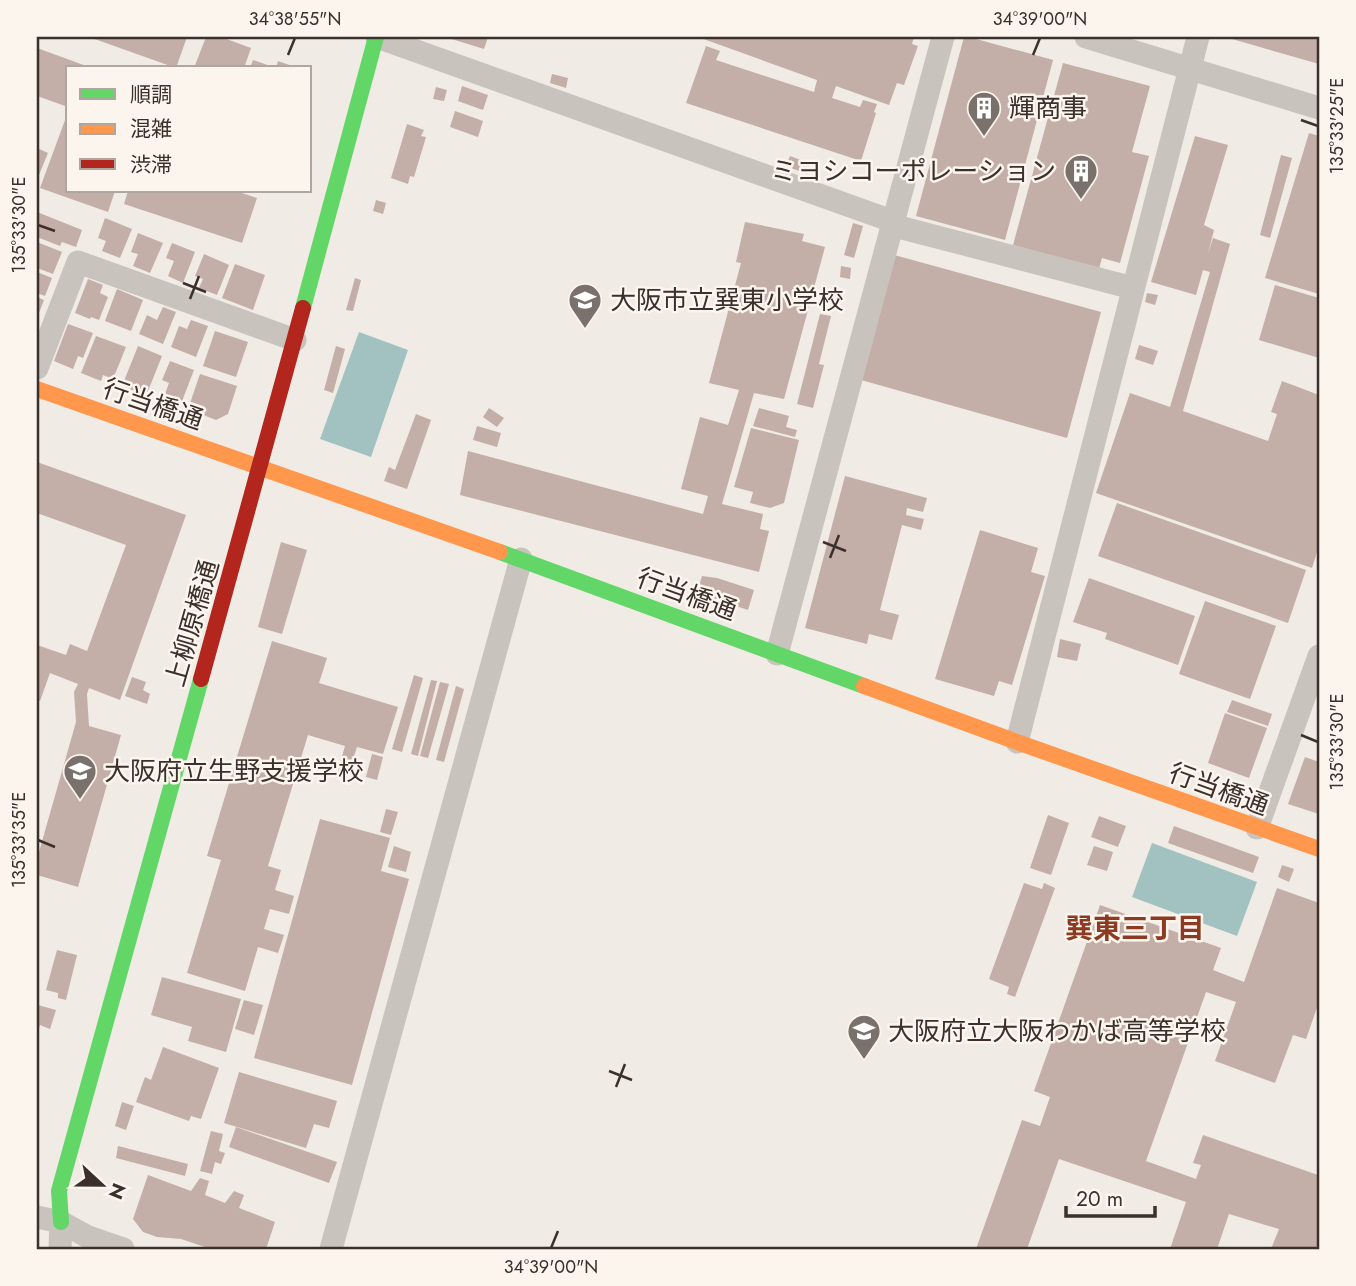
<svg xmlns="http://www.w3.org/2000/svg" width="1356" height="1286" viewBox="0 0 1356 1286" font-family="Jost,'Noto Sans JP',sans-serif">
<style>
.water{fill:#a1c2c1}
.building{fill:#c3afa7}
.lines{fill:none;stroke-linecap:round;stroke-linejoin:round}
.street{stroke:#c9c3be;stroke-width:23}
.fast{stroke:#63d668;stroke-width:16}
.slow{stroke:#ff974d;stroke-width:16}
.jam{stroke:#b3261e;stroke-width:16}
.ticks{fill:none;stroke:#3b302b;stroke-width:2.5}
.labels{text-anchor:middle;stroke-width:5;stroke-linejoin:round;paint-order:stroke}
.poi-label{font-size:26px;fill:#3b302b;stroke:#fbf5ee;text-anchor:start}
.street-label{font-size:26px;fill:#3b302b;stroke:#fbf5ee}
.neighbourhood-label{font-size:28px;font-weight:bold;fill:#8c3b22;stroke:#fbf5ee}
.neatline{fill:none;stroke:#3b302b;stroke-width:2.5}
.ticks-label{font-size:18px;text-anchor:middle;fill:#3b302b}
</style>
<rect width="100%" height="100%" fill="#f0ebe5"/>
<!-- water -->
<g class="water">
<polygon points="359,332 408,350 371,457 320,439"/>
<polygon points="1152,843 1257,882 1237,936 1132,897"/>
</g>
<!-- building -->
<g class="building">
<polygon points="89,37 187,37 176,68"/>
<polygon points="206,37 221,37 251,48 244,68 194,68"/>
<polygon points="445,37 488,37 484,49"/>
<polygon points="698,37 914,37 912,44 918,46 904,85 897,83 889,105 836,86 832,98 860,107 863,100 877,104 874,112 876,113 861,161 686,103 706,46 720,51 716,60 814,92 817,80"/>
<polygon points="964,37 969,37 1053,60 1005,240 916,216"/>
<polygon points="1232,37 1319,37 1319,64 1232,39"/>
<polygon points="37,48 92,68 68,68 68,107 37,96"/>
<polygon points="253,60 276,68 278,61 298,68 250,68"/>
<polygon points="1063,63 1150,86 1132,152 1149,156 1120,263 1102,258 1099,269 1013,245"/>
<polygon points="552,74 568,78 566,88 550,83"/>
<polygon points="462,86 488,95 483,110 458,101"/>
<polygon points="436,87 447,90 444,101 433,99"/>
<polygon points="455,111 483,121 478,137 450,127"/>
<polygon points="68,112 68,191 115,191 108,212 40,188"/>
<polygon points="407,124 424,130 421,136 426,137 414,177 410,176 408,184 391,178"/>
<polygon points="1309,133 1319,136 1319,294 1265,278"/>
<polygon points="1195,136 1228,145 1204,225 1214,230 1208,254 1213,238 1230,244 1183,411 1268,441 1277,414 1271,412 1282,381 1319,395 1319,455 1318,458 1319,459 1319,546 1312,568 1096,493 1130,393 1170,407 1210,272 1203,270 1196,295 1151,282"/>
<polygon points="37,148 48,153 37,180"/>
<polygon points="1281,155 1292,158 1270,238 1260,235"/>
<polygon points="790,156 811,164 807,174 786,166"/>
<polygon points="128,191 236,191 257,198 242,243 124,204"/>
<polygon points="376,200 386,203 383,214 373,211"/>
<polygon points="37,212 82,230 76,247 62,242 60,246 37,237"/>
<polygon points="105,218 132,229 120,258 102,251 106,241 98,238"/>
<polygon points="745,222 804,234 802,241 825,247 784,399 754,393 722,504 763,514 760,529 769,531 759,572 460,495 468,451 703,514 708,496 681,489 700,417 728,425 739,390 709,383 741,263 736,262"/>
<polygon points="853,223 863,226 854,258 844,255"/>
<polygon points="138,233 163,243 150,273 133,266 138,254 131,252"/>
<polygon points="37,242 62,252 53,274 37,268"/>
<polygon points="172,243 195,252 183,283 168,276 174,261 166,258"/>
<polygon points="887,253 1101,312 1067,438 854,378"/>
<polygon points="204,254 229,265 217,295 199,288 203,279 195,276"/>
<polygon points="235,264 265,275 253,310 222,298"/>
<polygon points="841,266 851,268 850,279 840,277"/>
<polygon points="37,272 52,278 45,296 37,293"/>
<polygon points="355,278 361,280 353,311 346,310"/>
<polygon points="88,279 103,285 100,293 108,297 99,320 91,317 90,319 75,313"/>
<polygon points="1275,285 1319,298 1319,358 1259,340"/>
<polygon points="117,289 143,300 131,331 105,321"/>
<polygon points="1147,293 1158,295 1155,305 1145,302"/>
<polygon points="37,297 44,300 37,318"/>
<polygon points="163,307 176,312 163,344 139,334 147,315 157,320"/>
<polygon points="820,314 831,316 819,364 824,365 813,408 797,404"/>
<polygon points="191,320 208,326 196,357 171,347 179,326 187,329"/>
<polygon points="68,324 93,333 83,358 78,356 73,369 54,361"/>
<polygon points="215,331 248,342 236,377 203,366"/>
<polygon points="96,336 126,347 113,379 103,375 101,381 81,373"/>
<polygon points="1139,345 1158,351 1153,365 1135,359"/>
<polygon points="138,346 162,356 146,396 122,386"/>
<polygon points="336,346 345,349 333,393 324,390"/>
<polygon points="170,361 194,370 179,409 162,402 169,383 162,380"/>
<polygon points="200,374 237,386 228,414 216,420 188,409"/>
<polygon points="489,408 504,418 497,427 483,417"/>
<polygon points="759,408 789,416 786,427 797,430 795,437 753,426"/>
<polygon points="416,414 431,420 407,489 384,481 389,467 395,470"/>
<polygon points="477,426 501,433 497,447 473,440"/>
<polygon points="751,428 799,440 784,503 770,508 750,503 753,492 734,487"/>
<polygon points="37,462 186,515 120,700 89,688 87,694 89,726 121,735 78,887 37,875 37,859 76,722 74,692 78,684 50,673 40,701 37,700 37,645 66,655 70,644 87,651 126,545 37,513"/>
<polygon points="845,476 927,498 923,512 907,508 906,515 924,519 921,530 902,525 880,610 899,615 892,640 869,634 867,644 805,628"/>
<polygon points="1117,503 1306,570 1288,623 1098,556"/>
<polygon points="980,530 1038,548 1031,572 1045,576 1012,685 999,681 994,696 935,679"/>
<polygon points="281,542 307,550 282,634 258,627"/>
<polygon points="702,576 717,578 754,590 748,610 697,593"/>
<polygon points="1089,578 1195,616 1178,665 1105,639 1107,633 1073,622"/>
<polygon points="1205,601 1276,626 1250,699 1179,674"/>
<polygon points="1060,639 1081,644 1077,661 1057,657"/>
<polygon points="272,641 327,658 319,683 398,707 383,754 357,747 346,780 336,777 345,746 308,735 268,866 281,870 275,890 294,896 289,914 270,909 264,929 284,935 278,953 258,947 245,991 187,973 221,860 207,856"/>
<polygon points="414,675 423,678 402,752 392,749"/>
<polygon points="132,677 146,682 143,690 150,694 147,704 125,696"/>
<polygon points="431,680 437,681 418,756 411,754"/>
<polygon points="440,682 449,684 428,758 420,756"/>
<polygon points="456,686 464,689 444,762 436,760"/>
<polygon points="1232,700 1272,714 1268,726 1227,712"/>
<polygon points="1225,713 1267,728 1249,778 1208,763"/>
<polygon points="372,754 383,757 377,780 366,777"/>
<polygon points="1305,757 1319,762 1319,814 1288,804"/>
<polygon points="386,809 398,812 391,835 380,832"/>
<polygon points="1048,815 1069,823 1051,875 1030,868"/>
<polygon points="1099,816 1126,826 1118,847 1091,837"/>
<polygon points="320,819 390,838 381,871 409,879 352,1085 254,1058"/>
<polygon points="1174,826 1259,857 1253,873 1168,843"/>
<polygon points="394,846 411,852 406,872 388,867"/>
<polygon points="1094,846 1113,852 1107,871 1087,865"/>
<polygon points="1282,865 1294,869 1289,882 1278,877"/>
<polygon points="1024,883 1042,889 1044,883 1055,888 1015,997 1007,994 1009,987 989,979"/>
<polygon points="1277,888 1319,903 1319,1002 1306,1039 1293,1035 1275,1083 1215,1061 1236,1002 1206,992 1146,1161 1196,1179 1201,1165 1193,1163 1203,1135 1318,1175 1319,1176 1319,1249 1271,1249 1279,1229 1229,1214 1217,1249 1170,1249 1186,1202 1059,1159 1027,1249 976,1249 1022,1120 1040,1126 1050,1097 1034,1091 1100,905 1221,948 1213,970 1244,982"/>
<polygon points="57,950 77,955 66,1000 58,998 58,993 46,990"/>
<polygon points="162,977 241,999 226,1052 188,1041 192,1027 151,1015"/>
<polygon points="244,1000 263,1005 254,1035 235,1029"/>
<polygon points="38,1005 56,1010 50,1029 40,1025 37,1035 37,1008"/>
<polygon points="163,1047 219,1068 201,1119 191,1116 189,1121 136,1102 145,1077 151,1080"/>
<polygon points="239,1072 337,1101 329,1128 314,1124 306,1148 224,1123"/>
<polygon points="122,1102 134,1106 126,1130 115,1126"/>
<polygon points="236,1127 337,1162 329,1183 229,1147"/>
<polygon points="211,1131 223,1134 219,1151 225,1153 221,1164 215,1162 212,1174 200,1171"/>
<polygon points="118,1146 188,1164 185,1176 116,1158"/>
<polygon points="148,1175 191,1191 200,1178 209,1181 205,1195 225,1203 234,1191 244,1195 239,1208 275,1222 266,1249 211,1249 181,1239 157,1237 143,1232 133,1219"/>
</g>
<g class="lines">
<!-- street -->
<g class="street">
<polyline points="377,37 892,221"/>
<polyline points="1086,37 1319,108"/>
<polyline points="891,225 1133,288"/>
<polyline points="37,368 78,262 295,340"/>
<polyline points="777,654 943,37"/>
<polyline points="1017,742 1198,37"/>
<polyline points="1257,828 1319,656"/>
<polyline points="37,1217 61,1222 88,1237 123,1249"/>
<polyline points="60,1249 61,1222"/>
<polyline points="331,1249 521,559"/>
</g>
<!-- fast -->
<g class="fast">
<polyline points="303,308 376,37"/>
<polyline points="500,552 864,686"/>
<polyline points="61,1222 59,1191 201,679"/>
</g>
<!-- slow -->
<g class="slow">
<polyline points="37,389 500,552"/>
<polyline points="864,686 1017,742 1319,849"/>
</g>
<!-- jam -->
<polyline class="jam" points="201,679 303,308"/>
</g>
<!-- ticks -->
<path class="ticks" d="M 288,55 L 295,38M 1033,55 L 1040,38M 1301,120 L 1318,126M 38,225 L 55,231M 183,283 L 206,292M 190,299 L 199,276M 823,542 L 846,551M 830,558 L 839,535M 1301,735 L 1318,742M 38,840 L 55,847M 609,1071 L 632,1080M 616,1087 L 625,1064M 551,1248 L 558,1231"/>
<!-- icons -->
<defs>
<symbol id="building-pin" viewBox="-11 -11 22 30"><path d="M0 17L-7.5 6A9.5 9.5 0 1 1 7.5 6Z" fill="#7a716c" stroke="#fbf5ee"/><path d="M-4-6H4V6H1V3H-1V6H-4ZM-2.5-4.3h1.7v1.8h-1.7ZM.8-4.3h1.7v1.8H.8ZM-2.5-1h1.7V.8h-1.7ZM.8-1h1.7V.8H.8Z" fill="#fff"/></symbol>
<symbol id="school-pin" viewBox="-11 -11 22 30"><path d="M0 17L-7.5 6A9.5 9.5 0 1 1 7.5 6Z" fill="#7a716c" stroke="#fbf5ee"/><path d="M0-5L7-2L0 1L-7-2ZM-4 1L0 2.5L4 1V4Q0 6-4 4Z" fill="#fff"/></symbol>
</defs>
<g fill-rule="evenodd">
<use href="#building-pin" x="965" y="89" width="38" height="52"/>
<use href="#building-pin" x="1062" y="152" width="38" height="52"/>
<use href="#school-pin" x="566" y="281" width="38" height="52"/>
<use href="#school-pin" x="61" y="752" width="38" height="52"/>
<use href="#school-pin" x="845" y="1012" width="38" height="52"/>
</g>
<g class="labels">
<!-- poi labels -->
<g class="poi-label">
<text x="1009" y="117">輝商事</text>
<text x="1056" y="180" text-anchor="end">ミヨシコーポレーション</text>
<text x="610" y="309">大阪市立巽東小学校</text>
<text x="104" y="780">大阪府立生野支援学校</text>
<text x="888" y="1040">大阪府立大阪わかば高等学校</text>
</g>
<!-- street labels -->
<g class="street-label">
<text transform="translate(153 404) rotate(19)" y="9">行当橋通</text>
<text transform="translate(687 594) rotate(20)" y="9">行当橋通</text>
<text transform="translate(192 623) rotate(-74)" y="9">上柳原橋通</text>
<text transform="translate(1219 789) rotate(20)" y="9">行当橋通</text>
</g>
<!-- neighbourhood labels -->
<g class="neighbourhood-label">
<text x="1135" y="938">巽東三丁目</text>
</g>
</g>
<!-- border -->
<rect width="1356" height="1286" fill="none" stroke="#fbf5ee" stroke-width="77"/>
<!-- legend -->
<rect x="66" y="66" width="245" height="126" fill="#fbf5ee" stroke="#aea6a0" stroke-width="2"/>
<rect x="80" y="89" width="35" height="10" fill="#63d668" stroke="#aea6a0" stroke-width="2"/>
<text x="130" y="102" font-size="21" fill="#3b302b">順調</text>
<rect x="80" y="124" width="35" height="10" fill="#ff974d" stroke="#aea6a0" stroke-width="2"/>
<text x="130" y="136" font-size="21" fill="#3b302b">混雑</text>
<rect x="80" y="159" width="35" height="10" fill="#b3261e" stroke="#aea6a0" stroke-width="2"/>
<text x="130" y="172" font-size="21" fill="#3b302b">渋滞</text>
<!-- north arrow -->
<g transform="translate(102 1185) rotate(112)" stroke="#fbf5ee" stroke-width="5" paint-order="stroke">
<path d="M0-5L12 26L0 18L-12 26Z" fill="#3b302b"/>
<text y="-10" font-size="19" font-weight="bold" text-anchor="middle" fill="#3b302b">N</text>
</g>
<!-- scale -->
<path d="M1066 1206v10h89v-10" fill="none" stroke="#3b302b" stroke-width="3.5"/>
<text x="1076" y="1206" font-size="21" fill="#3b302b" stroke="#fbf5ee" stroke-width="5" paint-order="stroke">20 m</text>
<rect x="38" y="38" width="1280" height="1210" class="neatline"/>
<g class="ticks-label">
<text x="295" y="25">34°38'55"N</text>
<text x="1040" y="25">34°39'00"N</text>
<text transform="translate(1337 126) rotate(-90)" y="6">135°33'25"E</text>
<text transform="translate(19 225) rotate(-90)" y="6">135°33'30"E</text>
<text transform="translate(1337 742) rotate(-90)" y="6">135°33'30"E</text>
<text transform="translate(19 840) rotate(-90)" y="6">135°33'35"E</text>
<text x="551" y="1273">34°39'00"N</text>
</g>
</svg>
